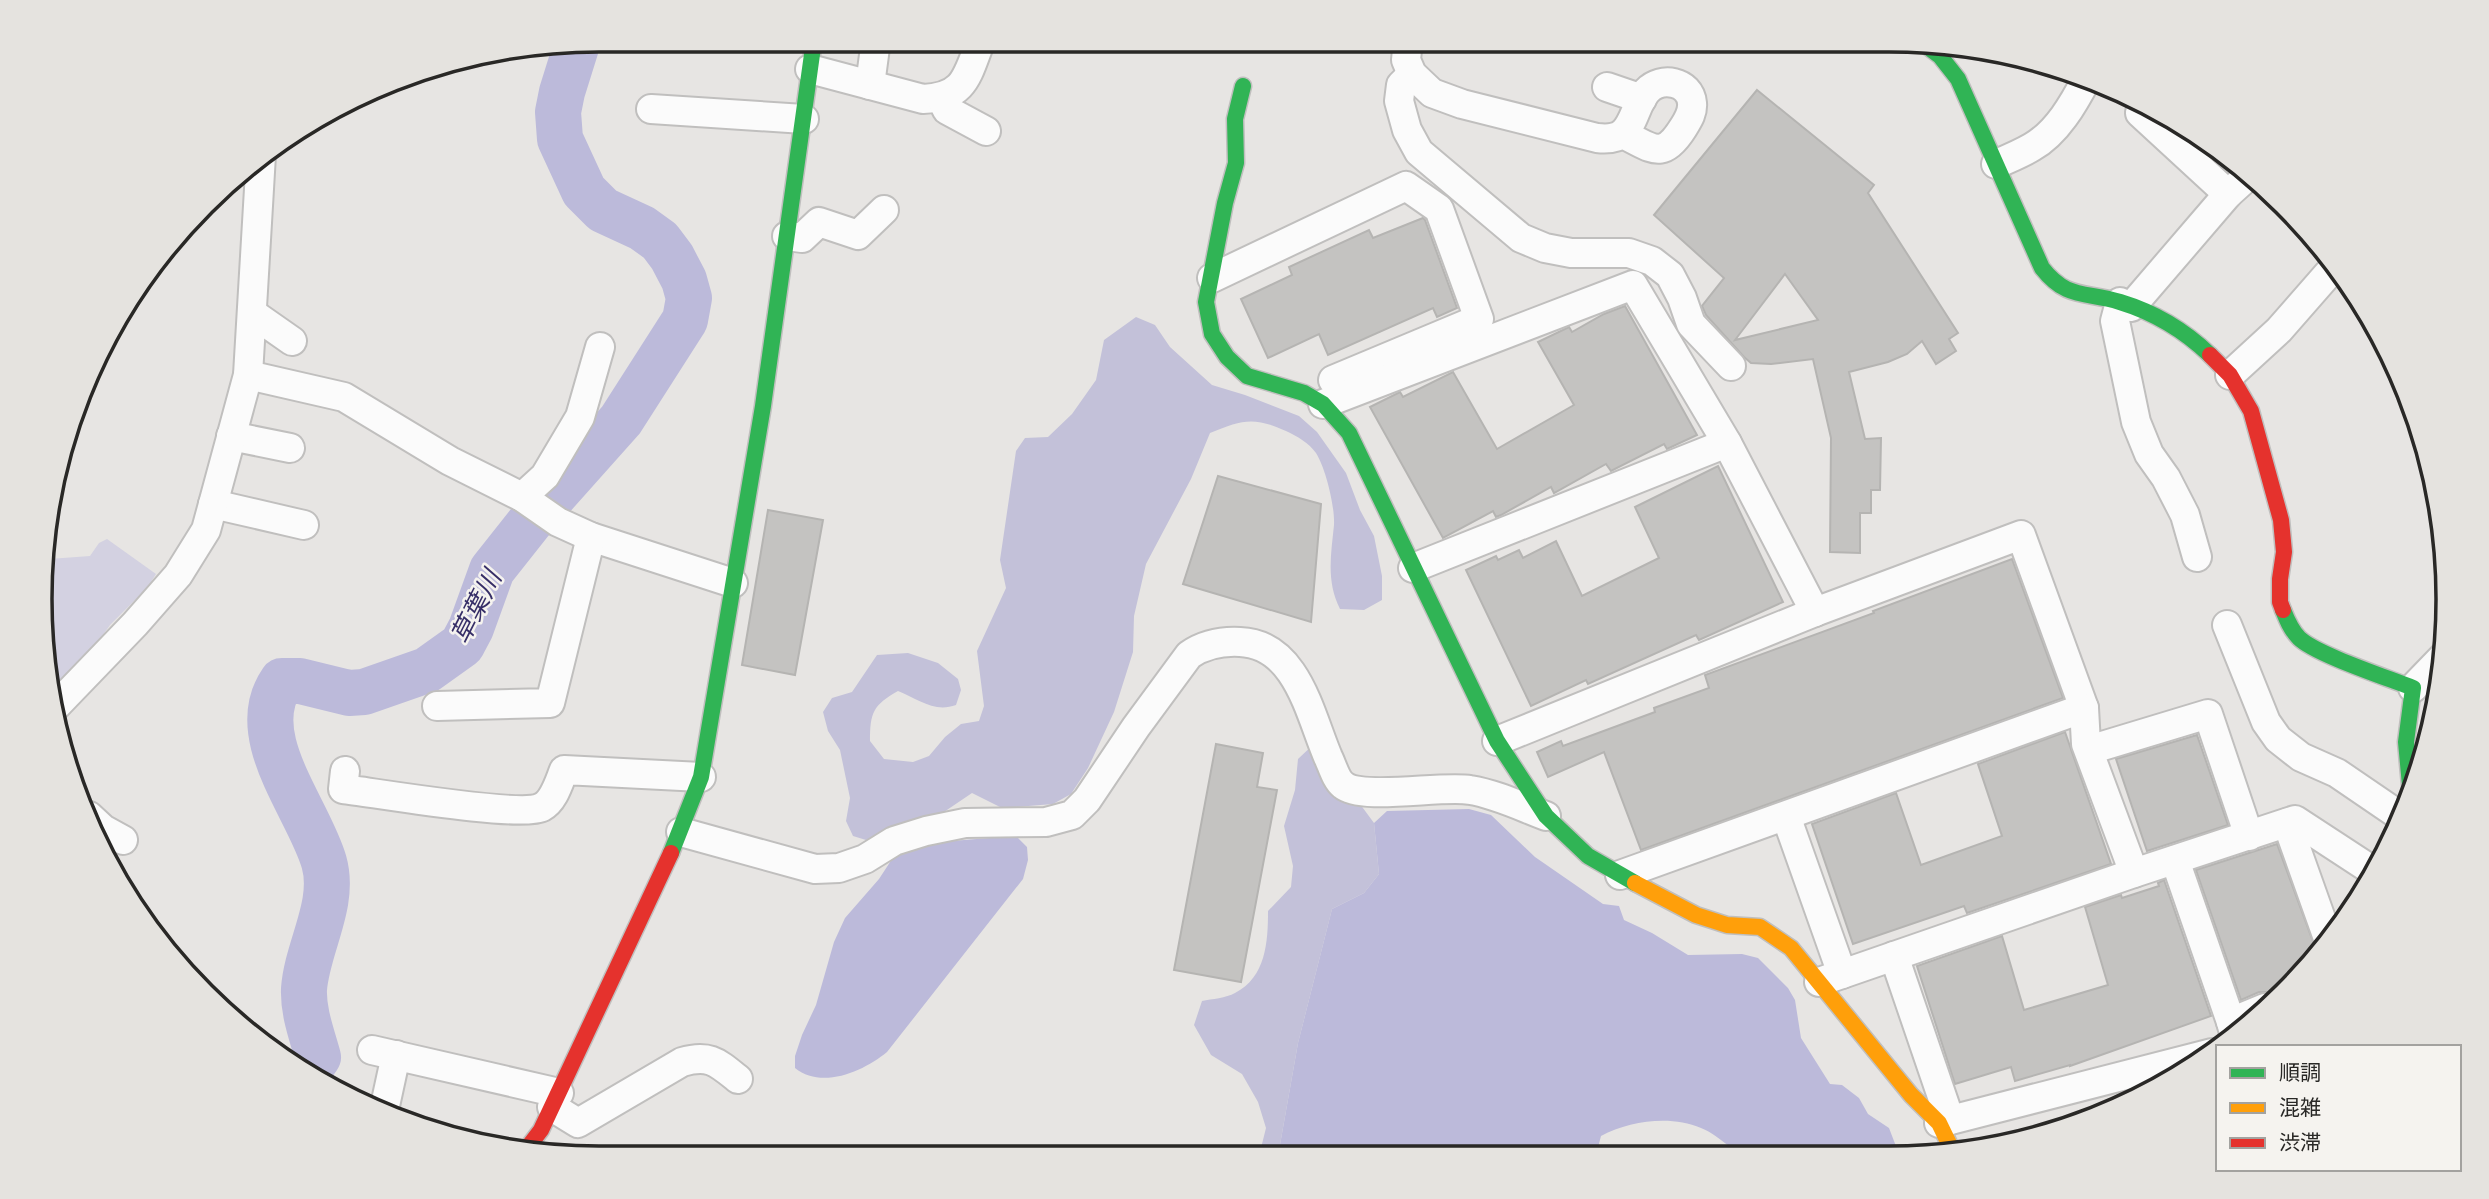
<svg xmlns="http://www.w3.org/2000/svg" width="2489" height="1199" viewBox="0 0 2489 1199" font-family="Arial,'Noto Sans JP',sans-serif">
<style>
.green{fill:#d3d1e1}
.forest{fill:#c3c1d9}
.water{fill:#bcbada}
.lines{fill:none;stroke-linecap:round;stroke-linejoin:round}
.river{stroke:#bcbada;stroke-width:46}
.building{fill:#c4c3c1;stroke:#b5b4b2;stroke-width:2;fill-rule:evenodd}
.street-casing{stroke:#c0bfbe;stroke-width:32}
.fast-casing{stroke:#c0bfbe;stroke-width:19}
.slow-casing{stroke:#c0bfbe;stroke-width:19}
.jam-casing{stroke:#c0bfbe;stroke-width:19}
.street{stroke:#fbfbfb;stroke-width:28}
.fast{stroke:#30b455;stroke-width:16}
.slow{stroke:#ff9f0a;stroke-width:16}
.jam{stroke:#e5322d;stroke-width:16}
.labels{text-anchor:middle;stroke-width:5;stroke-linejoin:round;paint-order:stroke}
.water-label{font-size:26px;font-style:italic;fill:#362e67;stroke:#f5f3ef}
.rim{fill:none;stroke:#292826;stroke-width:3.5}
</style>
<rect width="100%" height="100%" fill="#e7e5e3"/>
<!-- green -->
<polygon class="green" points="107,539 156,574 147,588 110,625 75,674 65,680 48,682 45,673 49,559 90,556 99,543"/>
<!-- forest -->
<g class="forest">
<path d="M 1136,317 L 1155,325 L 1170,347 L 1212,385 L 1245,395 L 1299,416 L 1317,432 L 1346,473 L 1360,510 L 1374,536 L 1382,576 L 1382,600 L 1364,610 L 1340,609 C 1326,581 1331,555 1334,525 C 1335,507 1326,469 1316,453 C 1309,443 1297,436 1286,431 C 1253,416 1242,420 1210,433 L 1191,479 L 1146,564 L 1134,616 L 1133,652 L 1114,712 L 1088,768 L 1071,794 L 1053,804 L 1002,808 L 972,793 L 941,814 L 911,826 L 866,840 L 853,836 L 846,821 L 850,798 L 840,750 L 828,731 L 823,712 L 832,698 L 852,692 L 877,655 L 908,653 L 938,663 L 958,679 L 961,690 L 956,705 C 934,713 918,699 898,691 C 873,705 870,713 870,741 L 884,759 L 913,762 L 929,756 L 945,737 L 961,724 L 979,721 L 984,706 L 977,651 L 1006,588 L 1000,560 L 1016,451 L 1025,438 L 1048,437 L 1072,414 L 1096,380 L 1104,340 Z"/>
<path d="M 1315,743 L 1374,823 L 1379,874 L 1364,893 L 1332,909 L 1298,1043 L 1278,1156 L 1259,1156 L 1266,1128 L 1258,1102 L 1242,1074 L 1211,1055 L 1194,1025 L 1202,1001 C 1212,999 1226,998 1235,993 C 1266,977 1268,942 1268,911 L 1291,887 L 1293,866 L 1284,826 L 1295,790 L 1298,759 Z"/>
</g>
<!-- water -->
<g class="water">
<path d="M 1469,809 L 1491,815 L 1535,857 L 1603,904 L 1619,906 L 1624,920 L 1652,933 L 1688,955 L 1742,954 L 1758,958 L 1788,988 L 1795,1000 L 1801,1038 L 1830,1084 L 1842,1085 L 1859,1098 L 1868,1114 L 1889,1128 L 1899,1154 L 1754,1155 C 1727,1151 1723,1137 1701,1128 C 1670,1115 1630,1121 1601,1136 L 1596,1155 L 1278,1156 L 1298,1043 L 1332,909 L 1364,893 L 1379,874 L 1374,823 L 1387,811 Z"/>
<path d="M 1001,837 L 1018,838 L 1027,847 L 1028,860 L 1023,879 L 887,1052 C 864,1071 822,1090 795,1068 L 795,1056 L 802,1035 L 816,1005 L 834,942 L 845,918 L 879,879 L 896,853 L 915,844 Z"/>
</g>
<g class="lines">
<!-- river -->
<path class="river" d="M 301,1071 L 311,1067 L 318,1057 C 312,1035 303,1012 304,989 C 307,947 336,904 324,862 C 309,809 244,736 282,681 L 300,681 L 349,693 L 364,692 L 427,670 L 462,645 L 471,628 L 492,570 L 530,522 L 621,420 L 685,320 L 689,298 L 684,280 L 672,257 L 660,241 L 642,228 L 603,210 L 584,191 L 560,139 L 558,112 L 562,92 L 577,44"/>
</g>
<!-- building -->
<g class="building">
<path d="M 1757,90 L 1874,185 L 1868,193 L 1958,333 L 1949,339 L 1956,351 L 1936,364 L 1922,341 L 1907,354 L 1888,362 L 1849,372 L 1865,439 L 1881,438 L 1880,490 L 1871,490 L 1871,513 L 1860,513 L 1860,553 L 1830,552 L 1831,438 L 1813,359 L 1771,364 L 1751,363 L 1744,357 L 1706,315 L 1702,306 L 1724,278 L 1654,215 ZM 1785,274 L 1818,320 L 1735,340 Z"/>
<polygon points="1423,218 1425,220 1457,308 1437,317 1433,308 1328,355 1319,334 1268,358 1241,299 1292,275 1289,267 1369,230 1373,238"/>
<polygon points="1625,306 1697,435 1667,449 1664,444 1611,471 1606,464 1554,493 1551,487 1501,515 1496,517 1493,511 1443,538 1370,407 1400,392 1403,397 1453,372 1497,449 1574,405 1538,342 1569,327 1572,332 1604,314"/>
<polygon points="1718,466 1783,602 1699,640 1696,635 1588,684 1586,680 1531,706 1466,570 1496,556 1498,560 1519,550 1523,558 1556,541 1582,596 1659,558 1635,507"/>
<polygon points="1218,476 1321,504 1311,622 1183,584"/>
<polygon points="768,510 823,520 795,675 742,665"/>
<polygon points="2012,559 2063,698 1641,850 1604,752 1548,777 1537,752 1561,741 1563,746 1655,712 1654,708 1709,688 1705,675 1874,613 1873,611"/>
<polygon points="2065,732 2111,864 1967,913 1964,906 1853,944 1812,824 1896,793 1921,865 2002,836 1978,764"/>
<polygon points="2197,735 2228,825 2147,851 2116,759"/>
<polygon points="1216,744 1263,753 1257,787 1277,790 1241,982 1174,970"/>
<polygon points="2277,844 2318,955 2280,993 2275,995 2267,992 2259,992 2241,1000 2196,870"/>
<polygon points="2164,880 2211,1016 2070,1066 2070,1065 2015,1081 2011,1067 1955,1084 1917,966 2002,936 2024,1010 2108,985 2085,907 2121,895 2122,898 2159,886 2158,883"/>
</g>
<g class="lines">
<defs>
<g id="street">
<path d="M 1408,40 L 1406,60 L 1412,74 L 1432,93 L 1462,104 L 1597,138 C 1606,139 1616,139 1623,133 C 1635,122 1636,103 1647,91 C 1661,76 1690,81 1692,103 C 1693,113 1688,120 1683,128 C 1661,163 1651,146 1622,134"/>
<path d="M 810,69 L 923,99 C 966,97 967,75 981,40"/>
<polyline points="1412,74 1401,85 1399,101 1407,130 1419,152 1521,238 1545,248 1571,253 1629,253 1652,261 1670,275 1682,298 1691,324 1731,366"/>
<polyline points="870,85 876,40"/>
<polyline points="1607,87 1642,99"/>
<polyline points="941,98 947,110 986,131"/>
<polyline points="651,109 804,119"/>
<polyline points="2140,113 2228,194"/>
<path d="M 1996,164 C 2008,159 2020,154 2032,147 C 2057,133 2074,103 2087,78"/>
<polyline points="787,236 802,238 819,222 858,235 884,210"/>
<polyline points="1212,278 1406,186 1439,209 1479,319 1333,380"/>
<polyline points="2120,302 2115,321 2136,422 2149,454 2166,478 2185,515 2197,557"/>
<polyline points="2131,307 2228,194 2249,175"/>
<polyline points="252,313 292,341"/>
<polyline points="248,375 344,397 450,461 522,497 558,522 591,537 733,583"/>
<polyline points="2230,375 2279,330 2328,274"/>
<polyline points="1323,404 1633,285 1727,443 1815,612"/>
<polyline points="231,436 290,448"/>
<polyline points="522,497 545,476 580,417 600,347"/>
<polyline points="213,504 304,525"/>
<polyline points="1413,568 1727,443"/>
<polyline points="2227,625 2266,722 2278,739 2301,757 2337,773 2403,818"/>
<polyline points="2413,688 2443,657"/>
<polyline points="437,706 550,703 591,537"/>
<polyline points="55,707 135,624 178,575 206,530 248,375 261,155"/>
<polyline points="1497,741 1815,612 2021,535 2084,708 2086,744 2134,873"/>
<polyline points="2089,750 2208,714 2249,836"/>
<path d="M 345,771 L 343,789 C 376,793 521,818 542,807 C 554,801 559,782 564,770 L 701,777"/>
<polyline points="89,816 103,829 123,840"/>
<polyline points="1786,816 1842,974"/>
<polyline points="2287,823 2330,944"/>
<path d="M 681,832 L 815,869 L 839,868 L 865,859 L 894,841 L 926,831 L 965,823 L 1046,822 L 1072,815 L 1087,800 L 1136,727 L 1189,655 C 1205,644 1221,641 1240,642 C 1297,644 1310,715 1328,757 C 1332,765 1336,780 1343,785 C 1362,801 1442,785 1470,790 C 1496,794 1522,807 1546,816"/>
<polyline points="2175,860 2231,1022"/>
<polyline points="1620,875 2084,708"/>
<polyline points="1894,956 1950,1120"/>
<polyline points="1819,982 2134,873 2295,820 2373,871"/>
<polyline points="2235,1037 2231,1022 2265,1008"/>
<polyline points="372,1050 559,1093"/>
<path d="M 552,1107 L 578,1123 L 682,1062 C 709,1054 717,1062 738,1079"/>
<polyline points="383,1115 396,1055"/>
<polyline points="1939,1123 2212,1053"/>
</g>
<g id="fast">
<path d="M 1924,44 L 1940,56 L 1958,79 L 2042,268 C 2067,300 2085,291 2120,302 C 2153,312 2185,331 2210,355"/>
<polyline points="1243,86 1235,119 1236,163 1225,203 1206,302 1212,334 1227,357 1247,376 1304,393 1323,404 1349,433 1497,741 1546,816 1588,856 1635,883"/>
<path d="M 2283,610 C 2287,620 2291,630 2299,638 C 2315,654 2388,678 2413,688 L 2406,742 L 2411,796"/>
<polyline points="671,853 701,777 763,406 814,40"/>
</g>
<polyline id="slow" points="1635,883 1696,915 1727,925 1760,927 1791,948 1911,1095 1939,1123 1954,1154"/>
<g id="jam">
<polyline points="2210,355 2230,375 2251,411 2281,520 2284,552 2280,579 2280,602 2283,610"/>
<polyline points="525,1151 541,1130 671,853"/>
</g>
</defs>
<!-- street casing -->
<use href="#street" class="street-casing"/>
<!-- fast casing -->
<use href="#fast" class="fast-casing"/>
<!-- slow casing -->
<use href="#slow" class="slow-casing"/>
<!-- jam casing -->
<use href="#jam" class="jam-casing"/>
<!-- street -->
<use href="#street" class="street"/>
<!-- fast -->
<use href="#fast" class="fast"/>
<!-- slow -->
<use href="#slow" class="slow"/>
<!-- jam -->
<use href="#jam" class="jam"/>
</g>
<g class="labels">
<!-- water labels -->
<g class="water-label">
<text transform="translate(476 607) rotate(-63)" y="9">草葉川</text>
</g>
</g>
<!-- crop -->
<path d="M0 0H2489V1199H0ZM599 52H1889A547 547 0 0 1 2436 599V599A547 547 0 0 1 1889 1146H599A547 547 0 0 1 52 599V599A547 547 0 0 1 599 52Z" fill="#e5e3df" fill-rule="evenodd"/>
<path class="rim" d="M599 52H1889A547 547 0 0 1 2436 599V599A547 547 0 0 1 1889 1146H599A547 547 0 0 1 52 599V599A547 547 0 0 1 599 52Z"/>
<!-- legend -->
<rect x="2216" y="1045" width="245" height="126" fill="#f5f3ef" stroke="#a3a29f" stroke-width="2"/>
<rect x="2230" y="1068" width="35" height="10" fill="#30b455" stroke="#a3a29f" stroke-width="2"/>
<text x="2279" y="1080" font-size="21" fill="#292826">順調</text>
<rect x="2230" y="1103" width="35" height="10" fill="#ff9f0a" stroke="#a3a29f" stroke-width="2"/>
<text x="2279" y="1115" font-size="21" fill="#292826">混雑</text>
<rect x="2230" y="1138" width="35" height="10" fill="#e5322d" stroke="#a3a29f" stroke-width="2"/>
<text x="2279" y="1150" font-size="21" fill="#292826">渋滞</text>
</svg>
